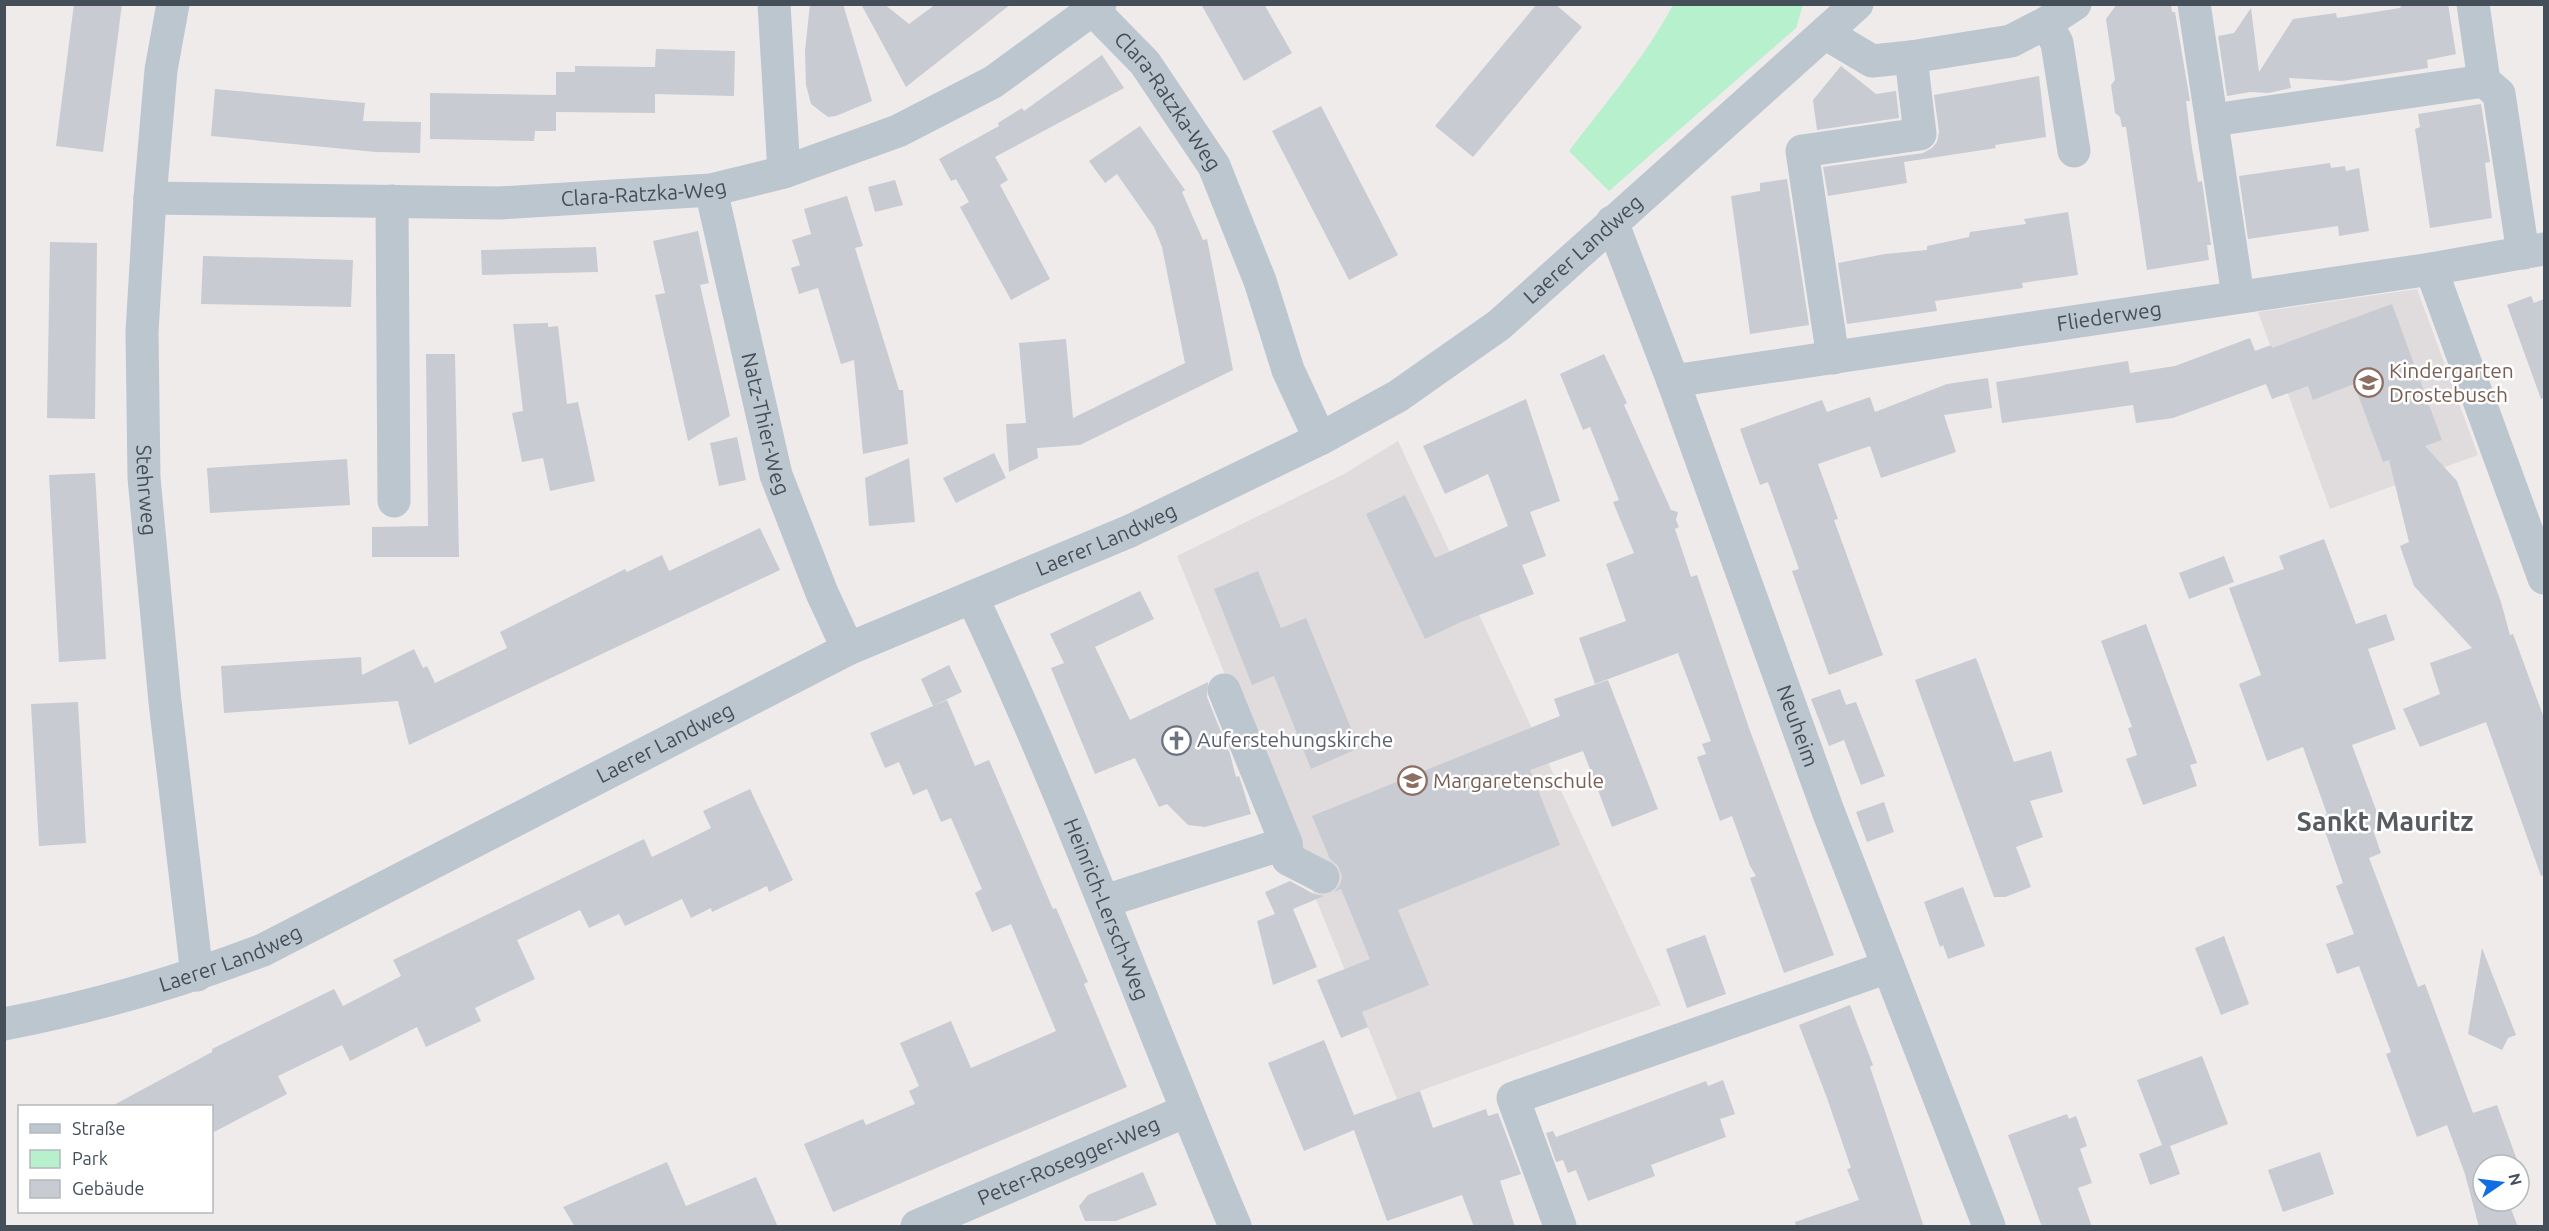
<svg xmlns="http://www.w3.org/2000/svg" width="2549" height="1231" viewBox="0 0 2549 1231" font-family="Ubuntu,sans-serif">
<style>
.education{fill:#e0dcdd}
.green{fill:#b6f0cd}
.building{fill:#c8cbd1}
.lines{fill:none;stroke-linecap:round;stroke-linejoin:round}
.minor{stroke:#bcc6cf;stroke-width:33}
.labels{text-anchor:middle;stroke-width:5;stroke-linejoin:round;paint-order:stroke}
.street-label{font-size:21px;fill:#444f5a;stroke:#fff}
.education-label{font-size:21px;fill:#785e54;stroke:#fff;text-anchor:start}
.worship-label{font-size:21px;fill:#5b616d;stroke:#fff;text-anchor:start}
.district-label{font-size:27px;font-weight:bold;fill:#585c61;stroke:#fff}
</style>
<rect width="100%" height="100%" fill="#efebeb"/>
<!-- education -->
<g class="education">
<polygon points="2417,289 2478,455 2330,509 2258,312"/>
<polygon points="1398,441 1661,1005 1397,1099 1177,556 1344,474"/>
</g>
<!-- green -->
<path class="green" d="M 1673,5 L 1803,5 L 1796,28 L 1609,191 L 1569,151 C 1605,104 1645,57 1673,5 Z"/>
<!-- building -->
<g class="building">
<polygon points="74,4 122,4 103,152 56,146"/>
<polygon points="810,4 843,4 872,101 836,116 828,117 811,104 806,85 805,51"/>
<polygon points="861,4 884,4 909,24 936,4 1011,4 906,87"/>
<polygon points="1201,4 1264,4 1292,53 1244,81"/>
<polygon points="1537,4 1555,4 1582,27 1473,157 1435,126"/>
<polygon points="2117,4 2171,4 2172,12 2175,12 2190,101 2186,101 2192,148 2198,182 2202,181 2211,245 2207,245 2209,260 2147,270 2126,127 2122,127 2120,117 2115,113 2111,85 2115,80 2106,19"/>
<polygon points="2403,4 2448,4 2456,54 2427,60 2428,68 2342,81 2289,78 2291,88 2268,93 2250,92 2227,96 2218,36 2234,33 2251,8 2259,72 2293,19 2336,13 2337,18 2400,8"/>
<polygon points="656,49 735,51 734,96 655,94 655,113 556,112 556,131 535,131 534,141 430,139 430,93 556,95 556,72 575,72 575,66 655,67"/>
<polygon points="1102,55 1124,88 995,157 1008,180 1000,185 1050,279 1011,300 960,207 969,202 956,179 951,181 939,159 999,126 998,123 1022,108 1024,111"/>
<polygon points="1841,66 1876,94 1896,91 1899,118 1817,130 1813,100"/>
<polygon points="2039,76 2046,137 1995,145 1996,148 1904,162 1907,183 1828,196 1823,167 1923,153 1932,148 1937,142 1939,132 1934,95"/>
<polygon points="215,89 365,103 363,121 421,122 420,153 376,152 211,136"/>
<polygon points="2481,104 2490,162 2485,163 2492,218 2430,228 2415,129 2420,127 2418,114"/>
<polygon points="1321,106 1398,255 1349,280 1272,131"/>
<polygon points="1140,126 1185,190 1182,192 1203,240 1207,239 1233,370 1080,445 1037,448 1038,458 1009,472 1006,424 1026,423 1019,343 1066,339 1073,418 1185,363 1162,247 1154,227 1117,174 1105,183 1089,161"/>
<polygon points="2330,163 2331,168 2345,166 2346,171 2359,168 2369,231 2339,236 2338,226 2248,239 2239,176"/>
<polygon points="1787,179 1809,325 1750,334 1731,196 1760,191 1760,183"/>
<polygon points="895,180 903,205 875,212 868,187"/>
<polygon points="847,196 863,246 855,248 899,390 903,390 908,444 863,454 854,360 841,364 818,288 799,294 791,268 800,265 792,240 811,234 804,209"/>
<polygon points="2068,212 2078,275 2022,283 2023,288 1935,301 1937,311 1847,324 1838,263 1885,254 1927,250 1927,246 1969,237 1970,232 2026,224 2024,219"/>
<polygon points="698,231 709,283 700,285 730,416 688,441 655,295 665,293 653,241"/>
<polygon points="50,242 97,243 95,419 47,418"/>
<polygon points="596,247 598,272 482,275 481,250"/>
<polygon points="203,256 353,260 351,307 201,304"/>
<polygon points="2531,296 2534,303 2544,299 2544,398 2541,399 2507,305"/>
<polygon points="2392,304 2442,440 2425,446 2457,481 2501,602 2510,635 2513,634 2544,718 2544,875 2541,876 2486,722 2420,747 2403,709 2440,694 2430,663 2472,648 2414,586 2400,546 2409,542 2389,460 2383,462 2354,384 2313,400 2308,386 2272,399 2266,384 2173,418 2136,423 2133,405 2002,423 1996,382 2128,361 2130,373 2175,366 2250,338 2255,351 2271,345 2272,348"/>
<polygon points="548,323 548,327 558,326 567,404 578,402 595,481 550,491 543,458 522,462 512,413 523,411 513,324"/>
<polygon points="426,354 455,354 459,557 372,557 372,527 428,526"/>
<polygon points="1604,354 1627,403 1624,405 1671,510 1678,512 1676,520 1679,527 1675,529 1691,577 1697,575 1749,728 1834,955 1784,973 1750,878 1756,876 1750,866 1732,816 1720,821 1697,757 1706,754 1702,744 1711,741 1678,653 1595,684 1579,638 1626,621 1606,564 1634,553 1613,502 1619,500 1590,427 1583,430 1560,374"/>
<polygon points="1988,378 1992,408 1944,415 1956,452 1881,478 1870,446 1818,464 1838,519 1834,520 1883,655 1829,675 1792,571 1799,569 1768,482 1760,485 1740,429 1822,400 1827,412 1870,397 1875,412 1947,384"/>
<polygon points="1526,399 1560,501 1530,512 1546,556 1522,565 1534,594 1461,622 1425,639 1366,514 1405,495 1435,558 1508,526 1488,474 1445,494 1423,446"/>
<polygon points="737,437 746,480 719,486 710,443"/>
<polygon points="994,453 1006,478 956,503 943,478"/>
<polygon points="909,458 915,522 869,526 865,478"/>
<polygon points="347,459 350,505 210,513 207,468"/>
<polygon points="95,473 106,659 59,662 49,475"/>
<polygon points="760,528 780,570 409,745 398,701 224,713 221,666 361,657 362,675 414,649 423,668 427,666 435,683 507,648 500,632 625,569 627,572 662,555 669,571"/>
<polygon points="2324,539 2356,624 2386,614 2395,640 2368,649 2396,729 2352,745 2382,826 2373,830 2381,853 2369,858 2418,987 2425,984 2473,1113 2497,1105 2521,1171 2519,1172 2519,1165 2483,1165 2483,1201 2508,1201 2518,1227 2479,1227 2465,1174 2447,1125 2417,1137 2386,1054 2391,1052 2359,966 2337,974 2326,944 2354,934 2336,886 2343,883 2320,817 2327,814 2303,747 2267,761 2239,684 2261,675 2229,588 2284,569 2279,556"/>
<polygon points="2224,556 2234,582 2189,599 2179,573"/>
<polygon points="1258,571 1281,628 1306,618 1359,748 1311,769 1274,676 1252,685 1214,589"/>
<polygon points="1140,591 1154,619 1095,647 1130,720 1208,682 1207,697 1230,754 1236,777 1239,776 1242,785 1251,814 1205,827 1188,825 1167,804 1159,807 1135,758 1095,774 1051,668 1064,663 1050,634"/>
<polygon points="2146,624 2197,763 2190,765 2197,786 2143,805 2126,759 2137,755 2128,728 2132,727 2101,641"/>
<polygon points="1976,658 2014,762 2051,751 2063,792 2030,801 2043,837 2016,847 2031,887 2005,897 1994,897 1915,680"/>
<polygon points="949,665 962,692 933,706 921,679"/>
<polygon points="1608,680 1658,809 1612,827 1583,751 1530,770 1560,845 1398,910 1429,985 1362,1012 1368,1027 1341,1038 1317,980 1370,959 1341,889 1334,892 1340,885 1342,876 1338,866 1330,859 1312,816 1560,716 1554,699"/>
<polygon points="1840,689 1846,705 1856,702 1885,776 1861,785 1844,740 1829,746 1811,699"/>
<polygon points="947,700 975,766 989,760 1053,909 1056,908 1088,982 1084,984 1127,1087 833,1212 804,1144 863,1119 866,1125 915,1104 909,1091 919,1086 900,1043 951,1021 971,1068 1056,1031 1011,924 992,932 975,893 982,889 951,818 941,822 927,789 913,795 899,762 885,768 870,733"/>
<polygon points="78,702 86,843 39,846 31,704"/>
<polygon points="750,789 793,880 769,892 767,886 712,912 711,908 691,918 682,899 625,926 619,914 589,928 580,910 517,940 535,979 475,1008 481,1021 426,1047 417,1027 350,1061 342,1045 278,1076 287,1094 212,1133 212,1107 110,1107 212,1052 212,1049 334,989 343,1006 401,976 393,960 644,839 652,857 679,844 711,828 703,811"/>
<polygon points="1884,802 1894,832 1867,842 1856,812"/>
<polygon points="1290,881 1314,894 1324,896 1293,909 1317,967 1273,985 1257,921 1275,914 1265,892"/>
<polygon points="1963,887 1985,946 1948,959 1943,945 1940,947 1924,902"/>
<polygon points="1705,935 1726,994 1687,1008 1666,949"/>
<polygon points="2224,936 2249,1004 2221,1015 2195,948"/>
<polygon points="2482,948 2516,1035 2508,1038 2502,1050 2468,1034"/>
<polygon points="1850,1005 1873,1065 1870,1067 1924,1227 1796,1227 1795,1222 1859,1200 1847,1169 1851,1168 1827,1098 1799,1025"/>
<polygon points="1324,1040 1354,1115 1420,1091 1433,1128 1486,1109 1488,1116 1498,1113 1521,1174 1500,1181 1515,1227 1474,1227 1462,1195 1387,1221 1354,1130 1304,1151 1268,1063"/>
<polygon points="2202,1056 2228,1124 2170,1146 2180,1174 2150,1185 2139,1154 2162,1145 2137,1080"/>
<polygon points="1723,1080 1735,1114 1720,1119 1726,1137 1651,1165 1655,1176 1588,1201 1576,1170 1568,1173 1563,1160 1556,1162 1546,1133 1553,1131 1556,1137 1706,1081 1708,1086"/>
<polygon points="2067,1114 2069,1119 2076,1116 2087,1146 2080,1149 2092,1183 2078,1188 2092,1227 2042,1227 2008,1135"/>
<polygon points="2320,1152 2334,1194 2283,1212 2268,1170"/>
<polygon points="667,1162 686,1206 756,1177 778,1227 575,1227 563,1207"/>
<polygon points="1143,1172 1157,1205 1116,1221 1085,1221 1079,1206 1088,1195"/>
</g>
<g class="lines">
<!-- minor -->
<g class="minor">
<path id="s1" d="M 173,4 L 161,70 L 150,198 L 142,332 L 144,478 L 165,702 L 197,975"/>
<polyline points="774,4 784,172"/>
<polyline points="2194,4 2238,296"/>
<polyline points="2473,4 2484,81 2499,94 2523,253"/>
<path id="s2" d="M 1094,11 L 1145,63 L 1214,166 L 1260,281 L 1288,370 L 1320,439"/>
<polyline points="2046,23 2057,43 2074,151"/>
<polyline points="1825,33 1872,61 1911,57 2011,41 2046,23 2075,4"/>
<polyline points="2213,120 2484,81"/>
<path id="s3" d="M 711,190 L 776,475 L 822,593 L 848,649"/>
<path id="s4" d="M 150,198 L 500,203 L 711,190 L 784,172 L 898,131 L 993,82 L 1100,4"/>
<polyline points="392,201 394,501"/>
<path id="s5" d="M 1612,222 L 1673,381 L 1828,811 L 1989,1226"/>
<polyline points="2431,269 2544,578"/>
<polyline points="1833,358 1802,151 1920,134 1911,57"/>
<path id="s6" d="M 1673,381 L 2431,269 L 2544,249"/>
<path id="s7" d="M 972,597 C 1070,803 1146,1017 1235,1226"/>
<polyline points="1224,690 1286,843 1288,859 1323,877"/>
<polyline points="1105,901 1286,843"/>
<path id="s8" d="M 4,1024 C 93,1007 179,982 263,950 L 848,649 L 1130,531 L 1320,439 L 1398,396 L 1499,325 L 1857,4"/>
<path id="s9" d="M 917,1226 L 1186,1111"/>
<polyline points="1560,1226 1513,1098 1888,967"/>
</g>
</g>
<!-- icons -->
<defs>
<symbol id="school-ring" viewBox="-11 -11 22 22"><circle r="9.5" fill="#fff" stroke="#8d6e63" stroke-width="1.5"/><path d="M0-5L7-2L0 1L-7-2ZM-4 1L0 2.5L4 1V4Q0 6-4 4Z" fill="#8d6e63"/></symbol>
<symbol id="church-ring" viewBox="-11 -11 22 22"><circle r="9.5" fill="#fff" stroke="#6b7280" stroke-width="1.5"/><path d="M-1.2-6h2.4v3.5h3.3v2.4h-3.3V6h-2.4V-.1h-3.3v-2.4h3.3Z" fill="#6b7280"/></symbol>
</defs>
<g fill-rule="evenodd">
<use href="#school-ring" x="2352" y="366" width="33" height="33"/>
<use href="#church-ring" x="1160" y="724" width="33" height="33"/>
<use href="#school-ring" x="1396" y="764" width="33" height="33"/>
</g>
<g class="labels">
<!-- street labels -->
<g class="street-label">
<text dy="7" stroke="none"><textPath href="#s2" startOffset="117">Clara-Ratzka-Weg</textPath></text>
<text dy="7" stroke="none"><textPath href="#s4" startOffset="494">Clara-Ratzka-Weg</textPath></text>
<text dy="7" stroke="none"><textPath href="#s8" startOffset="1770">Laerer Landweg</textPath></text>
<text dy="7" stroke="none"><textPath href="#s6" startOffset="441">Fliederweg</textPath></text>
<text dy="7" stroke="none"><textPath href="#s3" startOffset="240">Natz-Thier-Weg</textPath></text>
<text dy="7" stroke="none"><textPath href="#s1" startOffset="488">Stehrweg</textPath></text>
<text dy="7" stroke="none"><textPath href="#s8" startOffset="1208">Laerer Landweg</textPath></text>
<text dy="7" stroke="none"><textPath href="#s5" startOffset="537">Neuheim</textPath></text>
<text dy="7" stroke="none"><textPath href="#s8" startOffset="722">Laerer Landweg</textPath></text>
<text dy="7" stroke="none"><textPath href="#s7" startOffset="340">Heinrich-Lersch-Weg</textPath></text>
<text dy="7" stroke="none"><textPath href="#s8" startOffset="236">Laerer Landweg</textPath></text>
<text dy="7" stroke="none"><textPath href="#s9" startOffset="165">Peter-Rosegger-Weg</textPath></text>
</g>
<!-- education labels -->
<g class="education-label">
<text x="2389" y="378">Kindergarten<tspan x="2389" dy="24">Drostebusch</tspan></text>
<text x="1433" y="788">Margaretenschule</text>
</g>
<!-- worship labels -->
<g class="worship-label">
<text x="1197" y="747">Auferstehungskirche</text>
</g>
<!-- district labels -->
<g class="district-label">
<text x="2385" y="831">Sankt Mauritz</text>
</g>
</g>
<!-- border -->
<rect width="2549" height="1231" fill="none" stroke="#444f5a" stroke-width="12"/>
<!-- legend -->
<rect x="18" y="1105" width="195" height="108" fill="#ffffff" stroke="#b4b9bd" stroke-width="1.5"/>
<rect x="30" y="1124" width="30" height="9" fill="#bcc6cf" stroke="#b4b9bd" stroke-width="1.5"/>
<text x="72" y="1135" font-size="18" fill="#444f5a">Straße</text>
<rect x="30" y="1150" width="30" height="18" fill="#b6f0cd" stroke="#b4b9bd" stroke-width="1.5"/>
<text x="72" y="1165" font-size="18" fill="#444f5a">Park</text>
<rect x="30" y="1180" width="30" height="18" fill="#c8cbd1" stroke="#b4b9bd" stroke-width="1.5"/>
<text x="72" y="1195" font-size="18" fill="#444f5a">Gebäude</text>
<!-- north arrow -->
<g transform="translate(2501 1183) rotate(76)"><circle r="28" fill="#ffffff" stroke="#b4b9bd" stroke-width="1.5"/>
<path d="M0-4.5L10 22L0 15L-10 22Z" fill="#116de3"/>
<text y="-9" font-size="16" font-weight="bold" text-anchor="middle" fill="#444f5a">N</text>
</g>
</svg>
